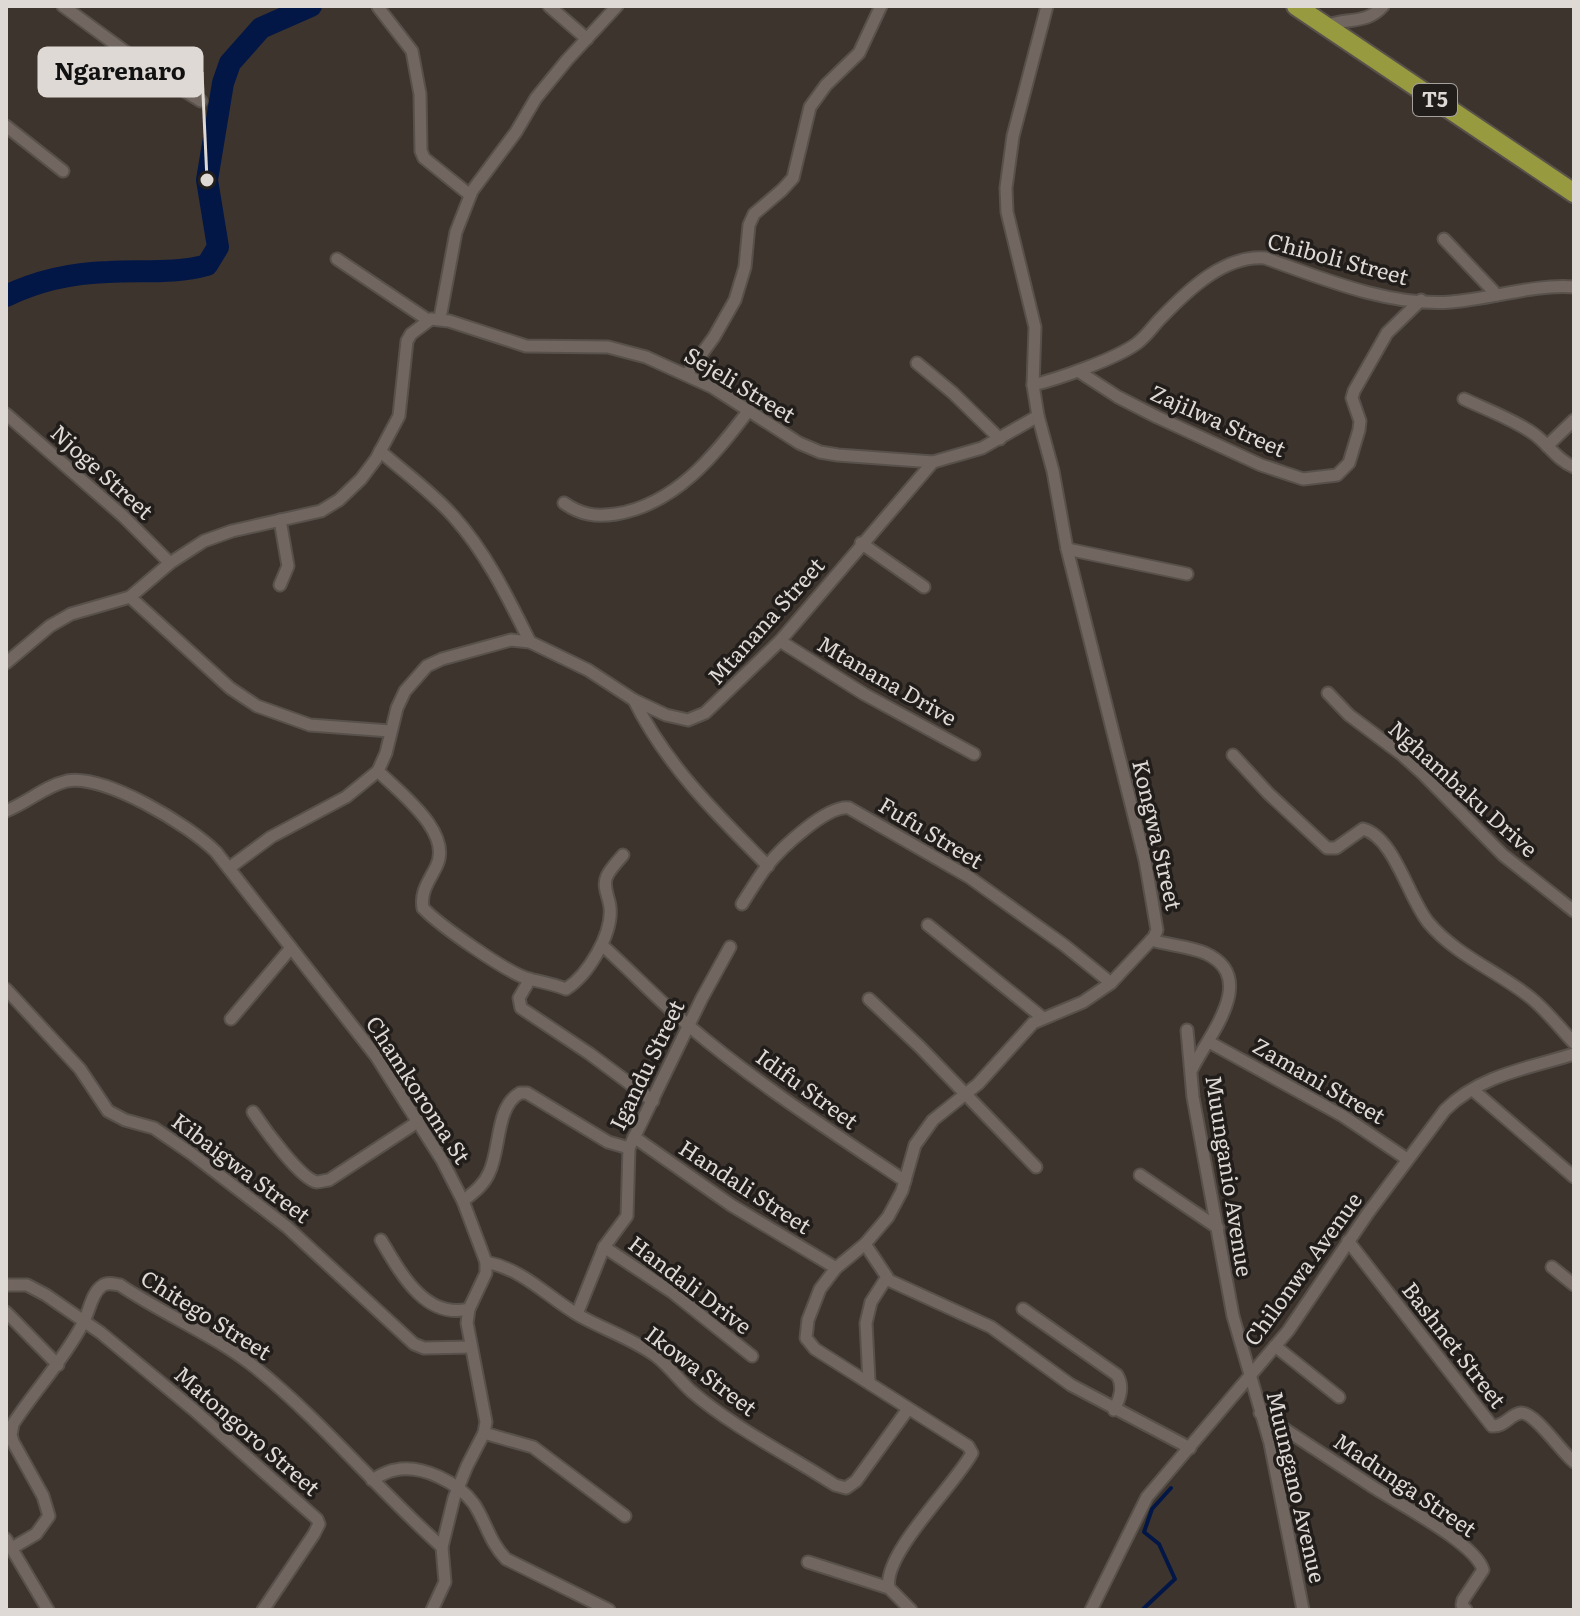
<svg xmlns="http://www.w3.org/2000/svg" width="1580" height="1616" viewBox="0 0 1580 1616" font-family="Literata,serif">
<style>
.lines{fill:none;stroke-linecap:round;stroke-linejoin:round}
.stream{stroke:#031747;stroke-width:4}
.river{stroke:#031747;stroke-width:22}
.minor-casing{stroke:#58514b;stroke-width:15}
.trunk-casing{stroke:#58514b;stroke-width:22}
.minor{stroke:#716760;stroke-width:11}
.trunk{stroke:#989a3f;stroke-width:18}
.labels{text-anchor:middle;stroke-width:7;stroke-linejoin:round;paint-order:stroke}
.shield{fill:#211d1a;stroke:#a6a19d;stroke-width:2}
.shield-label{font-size:20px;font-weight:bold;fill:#dfd9d5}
.street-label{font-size:22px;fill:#dfd9d5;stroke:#211d1a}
.leader{fill:none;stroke:#dfd9d5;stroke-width:3}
.callout-dot{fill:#dfd9d5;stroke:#211d1a;stroke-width:3}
.callout{fill:#dfd9d5;stroke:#dfd9d5;stroke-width:3}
.callout-label{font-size:24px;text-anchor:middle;font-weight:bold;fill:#111}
</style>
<rect width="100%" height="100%" fill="#3e342e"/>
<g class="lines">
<!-- stream -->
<polyline class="stream" points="1142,1610 1175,1579 1159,1544 1144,1532 1152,1509 1171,1488"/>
<!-- river -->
<path class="river" d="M 6,296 C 37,281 74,273 108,272 C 141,270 175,274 207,265 L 218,247 L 207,180 L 223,83 L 230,63 L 261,28 L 311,6"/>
<defs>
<g id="minor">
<polyline points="63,6 149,69 201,101"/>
<polyline points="549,6 587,39"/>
<polyline points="378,7 412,51 420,94 421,151 424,158 470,195"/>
<path d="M 1325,26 C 1348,17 1366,25 1383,6"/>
<polyline points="6,126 63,171"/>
<polyline points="1444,239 1497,295"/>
<polyline points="337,259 428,320"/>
<polyline points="440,318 456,232 472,191 516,132 536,98 567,60 617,6"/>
<polyline points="917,363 953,393 1000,439"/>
<polyline points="1078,371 1118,397 1157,417 1261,465 1303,479 1337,475 1349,463 1359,430 1360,421 1352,398 1354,391 1387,333 1421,300"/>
<polyline points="687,374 714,337 735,300 745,267 749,225 754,214 782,190 793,178 810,107 826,85 859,53 881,6"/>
<path d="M 1033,385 C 1058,379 1115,359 1136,344 C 1146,337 1153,326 1161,318 C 1188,290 1224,255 1265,258 C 1321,278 1390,307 1451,302 C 1493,299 1532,284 1574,287"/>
<path d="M 1464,399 C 1487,410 1513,419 1534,434 C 1549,445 1557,460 1574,467"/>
<polyline points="6,414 123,516 170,563"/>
<polyline points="1547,446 1574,420"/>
<path d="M 380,451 C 405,473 432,492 454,517 C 487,554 508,598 530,642"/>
<path d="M 564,503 C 581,515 596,517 616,514 C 676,504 714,456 749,410"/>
<polyline points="280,520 288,566 280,585"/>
<polyline points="861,543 924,587"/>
<polyline points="1067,549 1187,574"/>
<polyline points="130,597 230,688 257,706 310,725 390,731"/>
<polyline points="780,641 864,694 974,754"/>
<polyline points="6,663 50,626 71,614 130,597 170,563 204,541 232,531 321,511 339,500 361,479 376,459 399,416 407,341 411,334 431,319 449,321 526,346 608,347 646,357 712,387 799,443 820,452 838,455 933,462 982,448 1038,416"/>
<polyline points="1328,693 1349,715 1401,754 1422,773 1503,855 1574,911"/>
<path d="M 634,700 C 666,765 717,815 768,866"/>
<path d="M 1233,755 L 1268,793 L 1327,848 L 1336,848 L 1363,829 C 1394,837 1408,897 1428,922 C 1455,955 1499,972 1531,998 C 1547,1011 1560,1028 1574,1043"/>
<path d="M 378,771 C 400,793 454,833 436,867 C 429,881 420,892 423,908 C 439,925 507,973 529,979 C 542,982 553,984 566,989 C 588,975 613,934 610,907 C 609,897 602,886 607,876 C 610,869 618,861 623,855"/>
<path d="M 6,811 C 27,803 45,786 67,781 C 105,774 189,825 216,852 L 376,1056 L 442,1160 L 463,1201 L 486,1262 L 486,1273 L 469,1309 L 467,1323 L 486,1422 L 484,1433 L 467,1466 L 454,1498 L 442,1547 L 445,1582 L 432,1610"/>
<polyline points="229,868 271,837 346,797 378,771 386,753 397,708 405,691 427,666 442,659 511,640 530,642 588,670 634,700 666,715 688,720 705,713 780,641 933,462"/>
<path d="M 742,904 C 750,891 758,878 767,866 C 781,848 827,805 849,808 L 969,877 L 1064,945 L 1111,983"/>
<polyline points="928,925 1043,1018"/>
<path d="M 1151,940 C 1168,945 1188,946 1205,953 C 1260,978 1208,1036 1192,1069"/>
<path d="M 603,946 C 632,972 659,1001 689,1026 C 756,1083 832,1132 905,1181"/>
<polyline points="530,979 519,998 521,1008 590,1054 653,1101"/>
<polyline points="6,989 80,1069 108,1111 125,1120 154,1128 192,1154 287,1227 414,1344 424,1348 471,1347"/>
<polyline points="869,999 920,1047 1036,1167"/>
<polyline points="231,1019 291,948"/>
<polyline points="1187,1030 1193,1097 1233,1316 1270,1443 1303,1610"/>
<polyline points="1209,1042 1343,1116 1407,1159"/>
<polyline points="1473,1090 1574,1177"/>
<path d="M 253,1112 C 263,1127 301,1180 317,1182 C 319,1182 327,1180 329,1180 L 419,1121"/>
<polyline points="634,1137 731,1205 836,1268"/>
<polyline points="1140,1175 1218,1228"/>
<path d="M 463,1201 C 473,1193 484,1185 489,1173 C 501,1149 495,1107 520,1093 L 527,1093 L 608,1142 L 629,1148 L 702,998 L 730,947"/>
<path d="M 381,1240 C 400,1272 425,1320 469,1309"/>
<path d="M 1348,1241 L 1492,1426 C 1505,1427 1510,1414 1521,1413 C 1535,1412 1562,1453 1574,1462"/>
<polyline points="865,1244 887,1277 871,1302 866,1323 869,1381"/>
<polyline points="604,1247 672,1292 752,1356"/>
<path d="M 486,1262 C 525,1270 547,1297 580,1316 C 605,1330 633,1339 656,1356 C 669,1366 679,1380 691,1391 C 734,1428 787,1454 835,1485 L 846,1488 L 856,1481 L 908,1409"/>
<polyline points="1552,1267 1574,1285"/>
<polyline points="886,1279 991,1327 1071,1385 1190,1448"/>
<polyline points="6,1285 27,1285 46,1295 101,1333 194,1410 317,1519 319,1524 314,1534 263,1610"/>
<path d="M 1023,1309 L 1117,1375 C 1124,1386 1120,1398 1114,1410"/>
<polyline points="6,1312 58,1365"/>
<polyline points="577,1314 604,1247 627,1216 629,1148"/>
<polyline points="1275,1346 1339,1397"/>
<path d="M 1260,1413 C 1297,1437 1333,1461 1370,1485 C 1395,1502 1476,1543 1483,1570 L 1463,1600 L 1462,1605 L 1466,1610"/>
<polyline points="484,1433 533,1447 625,1516"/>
<path d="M 372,1480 C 379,1476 387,1471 395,1470 C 422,1464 459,1483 474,1504 C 486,1522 490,1543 506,1559 L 609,1610"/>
<polyline points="6,1539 48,1610"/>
<path d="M 12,1548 L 36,1534 L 49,1516 L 43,1496 L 13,1442 L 11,1435 L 13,1424 C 35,1390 63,1361 82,1325 C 89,1314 91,1293 102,1286 C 107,1282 114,1284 120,1285 C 164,1315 215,1335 256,1368 C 323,1422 378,1490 442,1547"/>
<polyline points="808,1562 889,1588"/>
<path d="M 911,1610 L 889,1588 C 882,1554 956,1484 972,1453 L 968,1446 L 815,1349 L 806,1338 L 808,1320 L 820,1289 L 836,1268 L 865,1244 L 888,1217 L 902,1191 L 915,1145 L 933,1120 L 978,1084 L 1033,1023 L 1083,1002 L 1111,983 L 1154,937 L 1157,930 L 1145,860 L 1067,549 L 1053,471 L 1038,416 L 1033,385 L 1035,327 L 1007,212 L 1006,188 L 1013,136 L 1047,6"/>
<path d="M 1091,1610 L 1147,1497 L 1288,1331 L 1368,1213 L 1445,1110 C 1480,1075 1529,1068 1574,1054"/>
</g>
<polyline id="trunk" points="1296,6 1574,193"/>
</defs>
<!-- minor casing -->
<use href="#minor" class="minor-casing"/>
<!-- trunk casing -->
<use href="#trunk" class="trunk-casing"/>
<!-- minor -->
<use href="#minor" class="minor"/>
<!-- trunk -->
<use href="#trunk" class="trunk"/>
</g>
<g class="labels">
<!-- shield labels -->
<rect class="shield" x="1413" y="84" width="44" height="32" rx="6"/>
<g class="shield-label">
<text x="1435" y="107">T5</text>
</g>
<!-- street labels -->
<g class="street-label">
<text transform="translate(1338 259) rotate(15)" y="8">Chiboli Street</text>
<text transform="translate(740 385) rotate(31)" y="8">Sejeli Street</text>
<text transform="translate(1218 421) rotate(24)" y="8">Zajilwa Street</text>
<text transform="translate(102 472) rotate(42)" y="8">Njoge Street</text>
<text transform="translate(766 621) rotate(-48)" y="8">Mtanana Street</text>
<text transform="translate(887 681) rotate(30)" y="8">Mtanana Drive</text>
<text transform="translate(1463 789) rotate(42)" y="8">Nghambaku Drive</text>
<text transform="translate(931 833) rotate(31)" y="8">Fufu Street</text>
<text transform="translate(1157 835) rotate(77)" y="8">Kongwa Street</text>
<text transform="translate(647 1065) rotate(-64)" y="8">Igandu Street</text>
<text transform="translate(1319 1081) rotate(30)" y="8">Zamani Street</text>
<text transform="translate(807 1089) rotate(36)" y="8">Idifu Street</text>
<text transform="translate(418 1090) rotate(57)" y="8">Chamkoroma St</text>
<text transform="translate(241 1168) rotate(37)" y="8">Kibaigwa Street</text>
<text transform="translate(1229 1176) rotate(81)" y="8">Muunganio Avenue</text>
<text transform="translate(745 1187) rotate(33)" y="8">Handali Street</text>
<text transform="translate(1303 1269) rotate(-54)" y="8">Chilonwa Avenue</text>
<text transform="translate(690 1285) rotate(37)" y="8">Handali Drive</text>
<text transform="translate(206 1315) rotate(32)" y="8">Chitego Street</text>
<text transform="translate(1454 1345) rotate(52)" y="8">Bashnet Street</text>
<text transform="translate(701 1371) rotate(37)" y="8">Ikowa Street</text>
<text transform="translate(247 1431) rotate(41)" y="8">Matongoro Street</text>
<text transform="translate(1405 1485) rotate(34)" y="8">Madunga Street</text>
<text transform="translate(1296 1487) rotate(77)" y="8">Muungano Avenue</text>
</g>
</g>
<!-- callouts -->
<path class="leader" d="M207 180L202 72"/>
<circle class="callout-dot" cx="207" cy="180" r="8"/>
<rect class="callout" x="39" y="48" width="163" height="48" rx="8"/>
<g class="callout-label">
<text x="120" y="80">Ngarenaro</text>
</g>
<!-- border -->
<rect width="1580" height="1616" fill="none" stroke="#dfd9d5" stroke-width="16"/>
</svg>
